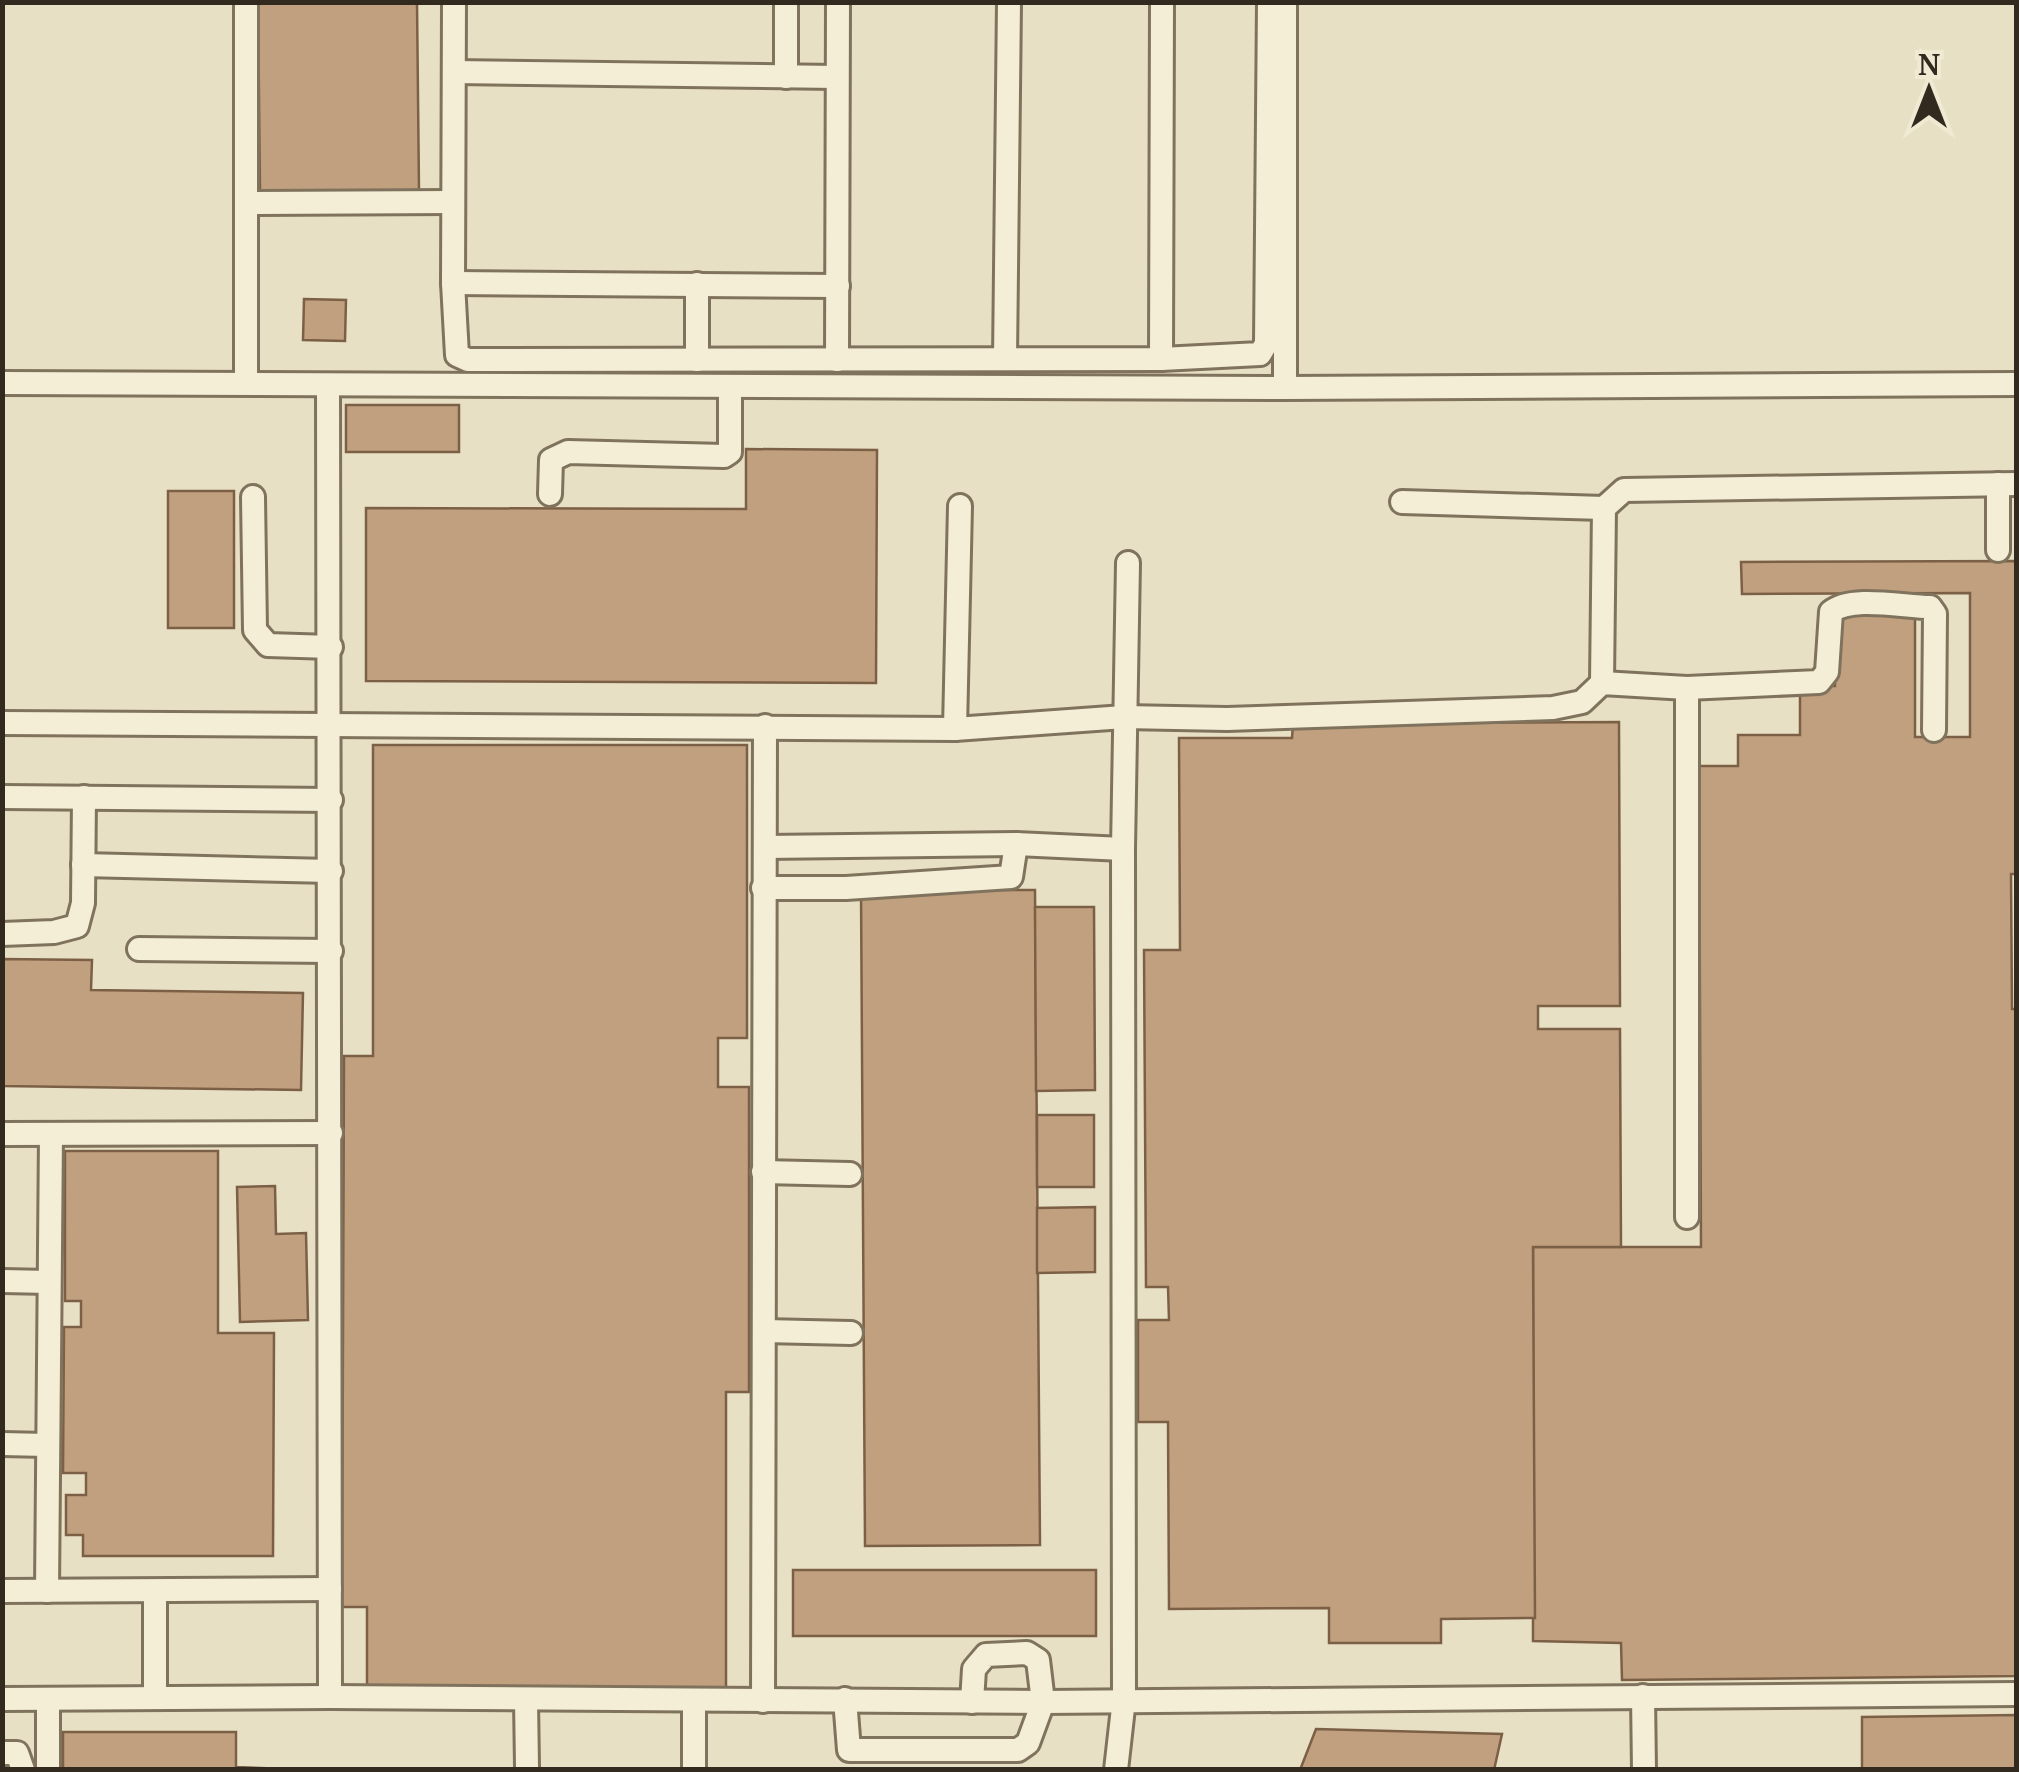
<svg xmlns="http://www.w3.org/2000/svg" width="2019" height="1772" viewBox="0 0 2019 1772" font-family="'Noto Serif',serif">
<style>
.building{fill:#c1a07f;stroke:#7c6046;stroke-width:2.5}
.lines{fill:none;stroke-linecap:round;stroke-linejoin:round}
.minor-casing{stroke:#80735d;stroke-width:28}
.minor{stroke:#f4eed7;stroke-width:22}
</style>
<rect width="100%" height="100%" fill="#e8e0c5"/>
<!-- building -->
<g class="building">
<polygon points="258,2 417,2 419,190 260,191"/>
<polygon points="304,299 346,300 345,341 303,340"/>
<rect x="346" y="405" width="113" height="47"/>
<polygon points="746,449 877,450 876,683 366,681 366,508 746,509"/>
<rect x="168" y="491" width="66" height="137"/>
<polygon points="2016,561 2016,874 2011,874 2012,1009 2016,1009 2016,1676 1622,1680 1621,1643 1533,1641 1533,1247 1701,1247 1699,766 1738,766 1738,735 1800,735 1800,686 1835,686 1835,613 1915,612 1915,737 1970,737 1970,593 1742,594 1741,562"/>
<polygon points="1619,722 1620,1006 1538,1006 1538,1029 1620,1029 1621,1247 1533,1247 1535,1618 1441,1619 1441,1643 1329,1643 1329,1608 1169,1609 1168,1422 1138,1422 1138,1320 1169,1320 1168,1287 1146,1287 1144,950 1180,950 1179,738 1292,738 1293,724"/>
<polygon points="373,745 747,745 747,1038 718,1038 718,1087 749,1087 749,1392 726,1392 726,1690 367,1689 367,1607 342,1607 344,1056 373,1056"/>
<polygon points="1035,890 1040,1545 865,1546 861,891"/>
<polygon points="1035,907 1094,907 1095,1090 1036,1091"/>
<polygon points="2,959 92,960 91,990 303,993 301,1090 2,1086"/>
<rect x="1037" y="1115" width="57" height="72"/>
<polygon points="65,1151 218,1151 218,1333 274,1333 273,1556 83,1556 83,1535 66,1535 66,1495 86,1495 86,1473 63,1473 64,1327 81,1327 81,1301 65,1301"/>
<polygon points="275,1186 276,1234 306,1233 308,1320 240,1322 237,1187"/>
<polygon points="1095,1207 1095,1272 1037,1273 1037,1208"/>
<rect x="793" y="1570" width="303" height="66"/>
<polygon points="2016,1715 2016,1770 1862,1770 1862,1717"/>
<polygon points="1316,1729 1502,1734 1494,1770 1300,1770"/>
<polygon points="63,1732 236,1732 236,1767 311,1770 63,1770"/>
</g>
<g class="lines">
<defs>
<g id="minor">
<polyline points="454,2 453,283 457,355 468,360 1161,359 1260,354 1266,344 1269,2"/>
<polyline points="786,2 786,77"/>
<polyline points="454,72 837,77"/>
<polyline points="246,203 453,202"/>
<polyline points="453,283 838,286"/>
<polyline points="1005,359 1009,2"/>
<polyline points="1161,359 1162,2"/>
<polyline points="697,360 697,284"/>
<polyline points="837,360 838,2"/>
<polyline points="2,383 1285,388 2016,384"/>
<polyline points="246,383 246,2"/>
<polyline points="328,385 330,1697"/>
<polyline points="1285,388 1285,2"/>
<polyline points="1998,484 1998,550"/>
<polyline points="550,494 551,460 568,452 724,456 730,452 730,387"/>
<polyline points="253,497 255,630 268,645 331,647"/>
<polyline points="1402,502 1604,508"/>
<polyline points="1602,683 1604,508 1624,490 2016,484"/>
<polyline points="1687,688 1687,1217"/>
<path d="M 2,723 L 955,729 L 1124,717 L 1227,719 L 1553,708 L 1582,702 L 1602,683 L 1687,688 L 1819,682 L 1827,672 L 1831,612 C 1851,595 1904,607 1930,607 L 1935,614 L 1934,730"/>
<polyline points="955,729 960,506"/>
<polyline points="2,797 331,800"/>
<polyline points="765,847 1016,844 1123,849"/>
<polyline points="83,865 331,871"/>
<polyline points="763,888 846,888 1011,877 1016,844"/>
<polyline points="2,934 54,932 77,926 83,903 84,797"/>
<polyline points="139,949 331,951"/>
<polyline points="2,1134 331,1133"/>
<polyline points="763,1172 850,1174"/>
<polyline points="2,1281 49,1282"/>
<polyline points="764,1331 851,1333"/>
<polyline points="2,1444 47,1445"/>
<polyline points="2,1591 330,1589"/>
<polyline points="47,1591 51,1134"/>
<polyline points="155,1591 155,1697"/>
<polyline points="1643,1696 1644,1770"/>
<polyline points="2,1699 330,1697 1043,1702 2016,1694"/>
<polyline points="845,1699 849,1750 1018,1750 1028,1743 1043,1702 1038,1660 1027,1653 986,1655 974,1669 972,1702"/>
<polyline points="526,1700 527,1767"/>
<polyline points="763,1701 765,726"/>
<polyline points="2,1753 17,1753 23,1770"/>
<polyline points="48,1770 48,1699"/>
<polyline points="694,1770 694,1702"/>
<polyline points="1116,1770 1124,1699 1123,849 1128,563"/>
</g>
</defs>
<!-- minor casing -->
<use href="#minor" class="minor-casing"/>
<!-- minor -->
<use href="#minor" class="minor"/>
</g>
<!-- border -->
<rect width="2019" height="1772" fill="none" stroke="#322a1f" stroke-width="10"/>
<!-- north arrow -->
<g transform="translate(1929 90)" stroke="#f0ead3" stroke-width="8" paint-order="stroke">
<path d="M0-8L18 38L0 25L-18 38Z" fill="#322a1f"/>
<text y="-15" font-size="28" font-weight="bold" text-anchor="middle" fill="#322a1f">N</text>
</g>
</svg>
